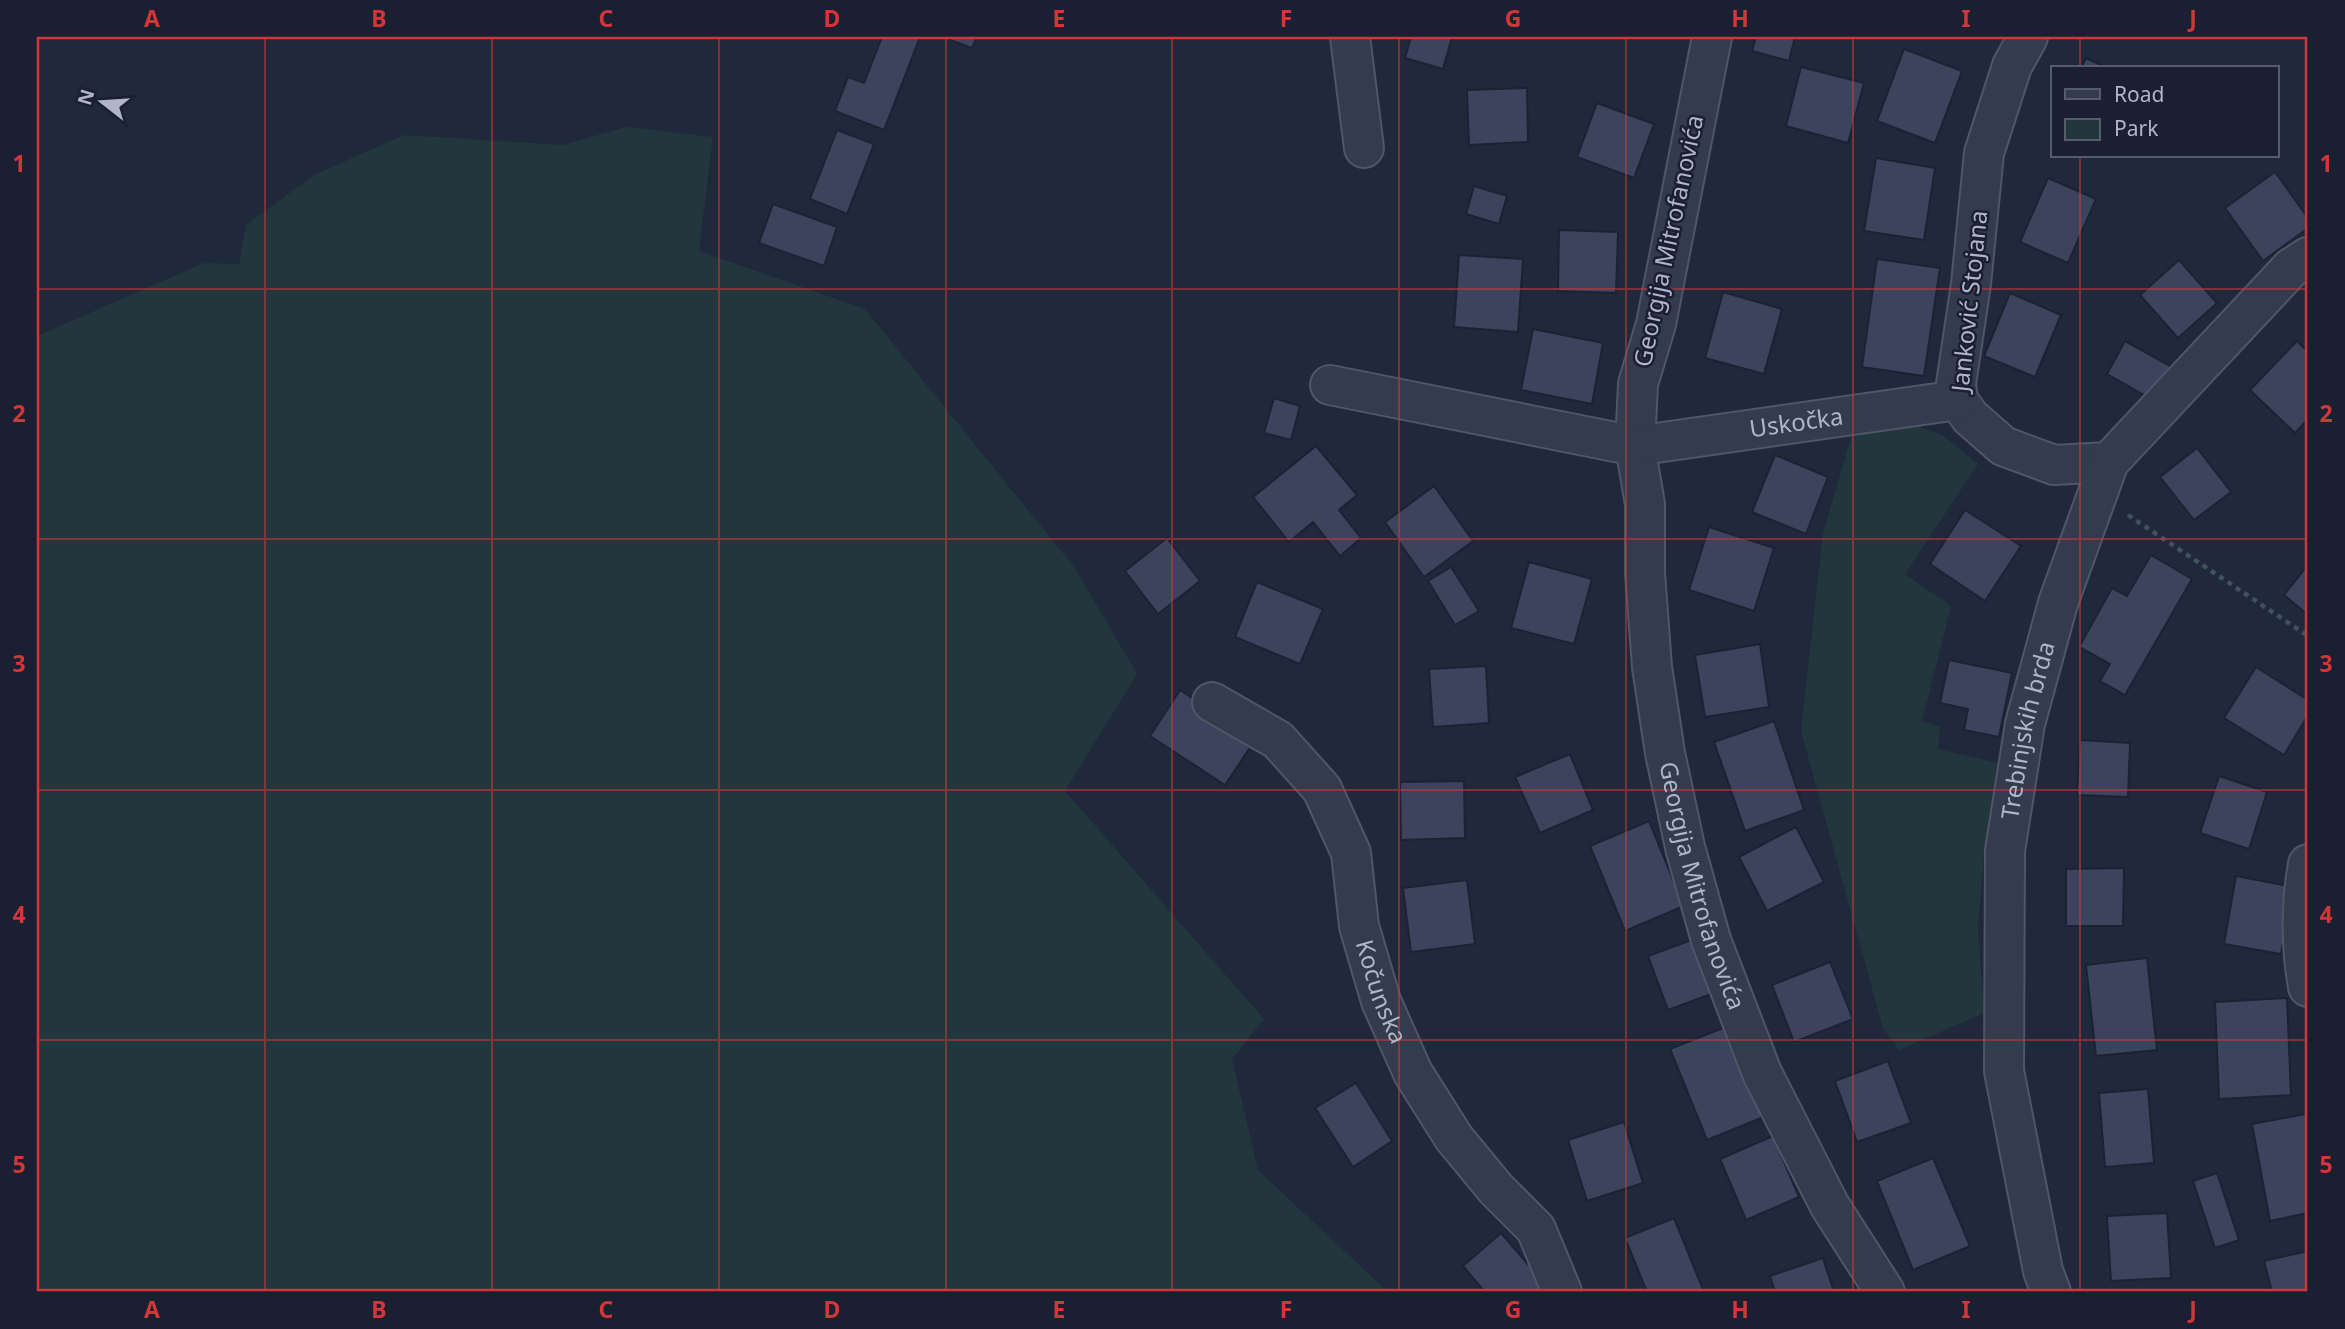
<svg xmlns="http://www.w3.org/2000/svg" width="2345" height="1329" viewBox="0 0 2345 1329" font-family="'Noto Sans',sans-serif">
<style>
.green{fill:#22363d}
.building{fill:#3c445d;stroke:#1c2233;stroke-width:2}
.lines{fill:none;stroke-linecap:round;stroke-linejoin:round}
.minor-casing{stroke:#505567;stroke-width:42}
.path{stroke:#40535a;stroke-width:4.5;stroke-dasharray:5 5;stroke-linecap:butt}
.minor{stroke:#343b4c;stroke-width:38}
.grid{fill:none;stroke:#d23638;stroke-width:2;stroke-opacity:0.55}
.labels{text-anchor:middle;stroke-width:5;stroke-linejoin:round;paint-order:stroke}
.street-label{font-size:24px;fill:#b0b5c8;stroke:#1a2031}
.neatline{fill:none;stroke:#d23638;stroke-width:2.5}
.grid-label{font-size:23px;text-anchor:middle;font-weight:bold;fill:#d23638}
</style>
<rect width="100%" height="100%" fill="#20283c"/>
<!-- green -->
<g class="green">
<polygon points="626,127 713,137 699,251 865,309 1075,568 1137,674 1065,791 1264,1019 1232,1059 1258,1170 1388,1292 37,1292 37,336 204,263 239,264 246,225 314,175 404,135 563,145"/>
<polygon points="1909,423 1942,435 1978,464 1905,574 1951,606 1922,721 1940,727 1938,749 1998,763 1984,853 1978,928 1984,1013 1899,1050 1883,1028 1801,731 1823,534 1851,437"/>
</g>
<!-- building -->
<g class="building">
<polygon points="882,37 920,37 884,130 835,111 848,77 864,83"/>
<polygon points="942,37 977,37 972,48"/>
<polygon points="1411,37 1452,37 1443,69 1405,58"/>
<polygon points="1756,37 1795,37 1789,61 1752,51"/>
<polygon points="1904,49 1962,71 1935,143 1877,121"/>
<polygon points="2086,58 2107,68 2081,68"/>
<polygon points="1801,67 1864,83 1848,143 1786,126"/>
<polygon points="1527,88 1528,142 1469,145 1467,90"/>
<polygon points="1597,103 1654,124 1634,178 1577,157"/>
<polygon points="837,130 874,144 847,214 810,199"/>
<polygon points="1876,158 1935,168 1924,240 1864,231"/>
<polygon points="2275,172 2308,218 2308,228 2263,261 2225,208"/>
<polygon points="2048,178 2096,199 2068,263 2020,242"/>
<polygon points="1474,186 1507,196 1499,224 1466,214"/>
<polygon points="773,204 837,227 824,266 759,243"/>
<polygon points="1559,230 1618,232 1616,293 1558,291"/>
<polygon points="1459,255 1523,259 1518,332 1454,327"/>
<polygon points="1877,259 1940,268 1924,376 1862,367"/>
<polygon points="2179,260 2217,303 2178,338 2140,295"/>
<polygon points="1723,292 1782,309 1764,374 1705,358"/>
<polygon points="2010,293 2061,315 2035,377 1984,356"/>
<polygon points="1533,329 1603,343 1592,404 1521,390"/>
<polygon points="2125,341 2172,367 2153,400 2107,374"/>
<polygon points="2297,341 2308,352 2308,419 2295,433 2250,390"/>
<polygon points="1274,398 1300,406 1291,440 1264,433"/>
<polygon points="1316,446 1357,495 1339,510 1361,538 1340,556 1313,522 1289,542 1253,497"/>
<polygon points="2197,448 2231,492 2194,520 2160,477"/>
<polygon points="1775,455 1828,477 1806,534 1752,512"/>
<polygon points="1434,486 1473,541 1424,577 1385,522"/>
<polygon points="1965,510 2021,546 1985,601 1930,564"/>
<polygon points="1709,527 1774,548 1754,611 1689,590"/>
<polygon points="1167,538 1200,581 1158,614 1125,571"/>
<polygon points="2151,555 2192,579 2125,695 2100,681 2110,664 2079,647 2112,588 2127,596"/>
<polygon points="1529,562 1592,579 1574,644 1511,628"/>
<polygon points="2308,565 2308,615 2284,595"/>
<polygon points="1451,567 1479,611 1455,625 1428,581"/>
<polygon points="1257,582 1323,609 1300,664 1235,637"/>
<polygon points="1760,644 1769,707 1705,717 1695,655"/>
<polygon points="1949,660 2012,673 1999,737 1964,730 1968,709 1940,703"/>
<polygon points="1486,666 1489,723 1433,727 1429,669"/>
<polygon points="2256,667 2308,700 2308,715 2284,755 2224,718"/>
<polygon points="1180,690 1255,740 1225,785 1150,736"/>
<polygon points="1774,721 1804,810 1745,831 1714,742"/>
<polygon points="2080,740 2130,743 2128,797 2077,795"/>
<polygon points="1570,754 1593,810 1540,833 1515,777"/>
<polygon points="2219,776 2267,792 2249,849 2200,833"/>
<polygon points="1464,781 1465,838 1401,840 1400,782"/>
<polygon points="1649,821 1684,906 1625,931 1590,846"/>
<polygon points="1796,827 1824,882 1767,911 1739,857"/>
<polygon points="2124,868 2123,926 2066,926 2066,869"/>
<polygon points="2236,876 2293,887 2281,954 2224,944"/>
<polygon points="1467,880 1475,944 1411,952 1403,888"/>
<polygon points="1702,936 1722,990 1668,1010 1648,956"/>
<polygon points="2147,958 2157,1050 2096,1056 2086,965"/>
<polygon points="1830,962 1853,1019 1794,1042 1772,985"/>
<polygon points="2287,998 2291,1095 2219,1099 2215,1002"/>
<polygon points="1733,1024 1771,1114 1707,1140 1670,1049"/>
<polygon points="1888,1061 1911,1123 1857,1142 1835,1081"/>
<polygon points="1356,1083 1392,1141 1353,1167 1315,1108"/>
<polygon points="2148,1089 2154,1163 2105,1167 2099,1093"/>
<polygon points="2306,1114 2308,1129 2308,1213 2270,1221 2252,1124"/>
<polygon points="1624,1122 1643,1183 1587,1201 1568,1140"/>
<polygon points="1773,1136 1799,1197 1746,1220 1720,1159"/>
<polygon points="1933,1158 1970,1246 1913,1270 1877,1181"/>
<polygon points="2217,1173 2239,1240 2215,1248 2193,1181"/>
<polygon points="2167,1213 2171,1278 2111,1281 2107,1216"/>
<polygon points="1674,1218 1704,1292 1647,1292 1625,1238"/>
<polygon points="1501,1233 1545,1284 1536,1292 1485,1292 1463,1266"/>
<polygon points="2308,1251 2308,1292 2272,1292 2264,1261"/>
<polygon points="1823,1258 1834,1292 1775,1292 1770,1276"/>
</g>
<g class="lines">
<defs>
<g id="minor">
<polyline points="1350,37 1364,148"/>
<path id="s1" d="M 1712,37 L 1656,324 L 1638,384 L 1635,446 L 1645,504 L 1645,573 L 1652,667 L 1665,753 L 1685,847 L 1711,940 L 1762,1073 L 1830,1206 L 1885,1292"/>
<polyline points="2028,37 2012,66 1984,153 1971,284 1956,384 1958,400 1970,417 2003,446 2054,465 2109,462"/>
<path id="s2" d="M 1330,385 L 1635,446 L 1958,400"/>
<path id="s3" d="M 1212,702 L 1278,740 L 1322,789 L 1351,853 L 1359,926 L 1381,1001 L 1413,1073 L 1454,1138 L 1496,1189 L 1536,1229 L 1562,1292"/>
<path d="M 2308,864 C 2301,904 2301,947 2308,987"/>
<path id="s4" d="M 2051,1292 L 2043,1271 L 2004,1071 L 2005,851 L 2025,724 L 2058,603 L 2109,462 L 2291,268 L 2308,257"/>
</g>
</defs>
<!-- minor casing -->
<use href="#minor" class="minor-casing"/>
<!-- path -->
<polyline class="path" points="2128,515 2308,636"/>
<!-- minor -->
<use href="#minor" class="minor"/>
</g>
<!-- grid -->
<path class="grid" d="M 265,37 L 265,1292M 492,37 L 492,1292M 719,37 L 719,1292M 946,37 L 946,1292M 1172,37 L 1172,1292M 1399,37 L 1399,1292M 1626,37 L 1626,1292M 1853,37 L 1853,1292M 2080,37 L 2080,68M 2080,156 L 2080,1292M 37,289 L 2308,289M 37,539 L 2308,539M 37,790 L 2308,790M 37,1040 L 2308,1040"/>
<g class="labels">
<!-- street labels -->
<g class="street-label">
<text transform="translate(1669 241) rotate(-78)" y="8">Georgija Mitrofanovića</text>
<text transform="translate(1970 301) rotate(-84)" y="8">Janković Stojana</text>
<text dy="8" stroke="none"><textPath href="#s2" startOffset="474">Uskočka</textPath></text>
<text dy="8" stroke="none"><textPath href="#s4" startOffset="569">Trebinjskih brda</textPath></text>
<text dy="8" stroke="none"><textPath href="#s1" startOffset="864">Georgija Mitrofanovića</textPath></text>
<text dy="8" stroke="none"><textPath href="#s3" startOffset="355">Kočunska</textPath></text>
</g>
</g>
<!-- border -->
<rect width="2345" height="1329" fill="none" stroke="#1a2031" stroke-width="77"/>
<!-- legend -->
<rect x="2051" y="66" width="228" height="91" fill="#1a2031" stroke="#565c6d" stroke-width="2"/>
<rect x="2065" y="89" width="35" height="10" fill="#343b4c" stroke="#565c6d" stroke-width="2"/>
<text x="2114" y="102" font-size="21" fill="#b0b5c8">Road</text>
<rect x="2065" y="119" width="35" height="21" fill="#22363d" stroke="#565c6d" stroke-width="2"/>
<text x="2114" y="136" font-size="21" fill="#b0b5c8">Park</text>
<!-- north arrow -->
<g transform="translate(102 102) rotate(287)" stroke="#1a2031" stroke-width="5" paint-order="stroke">
<path d="M0-5L12 26L0 18L-12 26Z" fill="#b0b5c8"/>
<text y="-10" font-size="19" font-weight="bold" text-anchor="middle" fill="#b0b5c8">N</text>
</g>
<rect x="38" y="38" width="2268" height="1252" class="neatline"/>
<g class="grid-label">
<text x="152" y="27">A</text>
<text x="379" y="27">B</text>
<text x="606" y="27">C</text>
<text x="832" y="27">D</text>
<text x="1059" y="27">E</text>
<text x="1286" y="27">F</text>
<text x="1513" y="27">G</text>
<text x="1740" y="27">H</text>
<text x="1966" y="27">I</text>
<text x="2193" y="27">J</text>
<text x="19" y="172">1</text>
<text x="2326" y="172">1</text>
<text x="19" y="422">2</text>
<text x="2326" y="422">2</text>
<text x="19" y="672">3</text>
<text x="2326" y="672">3</text>
<text x="19" y="923">4</text>
<text x="2326" y="923">4</text>
<text x="19" y="1173">5</text>
<text x="2326" y="1173">5</text>
<text x="152" y="1318">A</text>
<text x="379" y="1318">B</text>
<text x="606" y="1318">C</text>
<text x="832" y="1318">D</text>
<text x="1059" y="1318">E</text>
<text x="1286" y="1318">F</text>
<text x="1513" y="1318">G</text>
<text x="1740" y="1318">H</text>
<text x="1966" y="1318">I</text>
<text x="2193" y="1318">J</text>
</g>
</svg>
